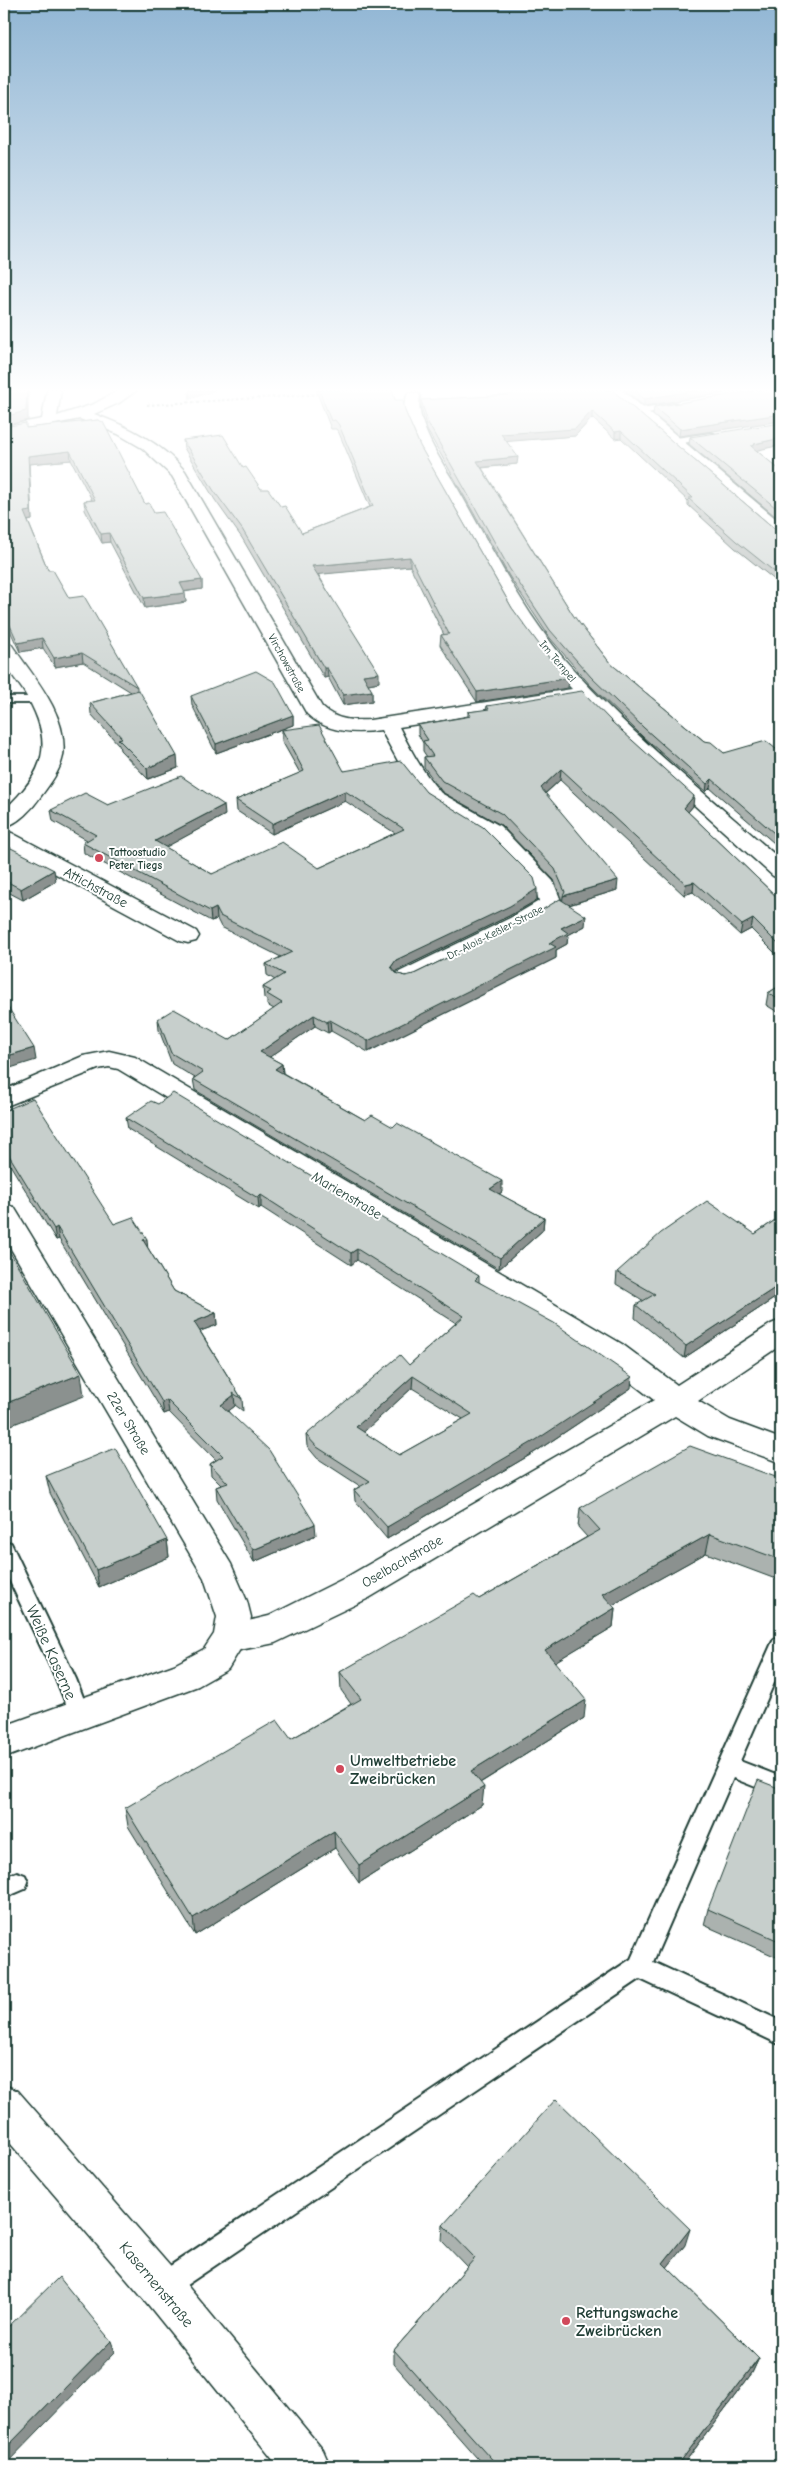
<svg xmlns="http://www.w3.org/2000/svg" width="785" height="2470" viewBox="0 0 785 2470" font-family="'Comic Neue',sans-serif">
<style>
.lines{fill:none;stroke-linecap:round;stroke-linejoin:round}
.lane-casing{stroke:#1f3d34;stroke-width:4}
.street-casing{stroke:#1f3d34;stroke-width:3}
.secondary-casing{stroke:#1f3d34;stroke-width:3}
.path{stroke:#1f3d34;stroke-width:2;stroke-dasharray:2.5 2.5;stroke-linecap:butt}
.lane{fill:#fff;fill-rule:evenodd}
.street{fill:#fff;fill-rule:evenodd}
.secondary{fill:#fff;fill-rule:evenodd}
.wall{fill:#abb2af;stroke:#1f3d34;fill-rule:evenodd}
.shaded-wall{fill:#8b918f;stroke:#1f3d34}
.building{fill:#c7cfcc;stroke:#1f3d34;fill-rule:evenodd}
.poi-dot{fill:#d1495b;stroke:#fff;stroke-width:2}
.labels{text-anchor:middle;stroke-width:4;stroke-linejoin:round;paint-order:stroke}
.far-street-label{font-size:11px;fill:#1f3d34;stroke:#fff}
.far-poi-label{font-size:11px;font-weight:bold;fill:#1f3d34;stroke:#fff;text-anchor:start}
.street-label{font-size:14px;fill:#1f3d34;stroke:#fff}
.near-street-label{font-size:16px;fill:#1f3d34;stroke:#fff}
.near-poi-label{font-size:16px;font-weight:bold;fill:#1f3d34;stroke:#fff;text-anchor:start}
</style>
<rect width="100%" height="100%" fill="#fff"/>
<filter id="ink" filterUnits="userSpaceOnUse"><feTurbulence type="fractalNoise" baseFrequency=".02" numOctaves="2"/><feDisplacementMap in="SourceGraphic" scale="10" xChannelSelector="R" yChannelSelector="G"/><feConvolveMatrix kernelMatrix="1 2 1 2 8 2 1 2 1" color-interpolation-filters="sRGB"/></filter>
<g filter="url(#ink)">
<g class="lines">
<defs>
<g id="lane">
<polygon points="675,403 679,406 678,408 641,414 637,411 641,408"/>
<polygon points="711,433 714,434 714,438 676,444 671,441 676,438"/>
<polygon points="4,697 39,697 45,700 39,703 4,703"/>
<polygon points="4,1541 11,1543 76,1679 90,1715 87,1721 80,1724 73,1721 56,1679 4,1569"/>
<polygon points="781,1636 781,1667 740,1761 781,1777 781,1797 733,1778 653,1962 781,2021 781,2045 640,1979 170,2296 161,2300 152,2296 148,2287 152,2278 631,1959 771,1645 774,1639"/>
<polygon points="17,1872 25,1875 28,1882 25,1889 4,1898 4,1877"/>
</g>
<g id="street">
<path d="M 47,390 L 61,390 L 57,416 L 94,404 L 119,390 L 137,390 L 119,403 L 94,414 C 129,427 160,442 185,471 L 322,707 C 336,720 352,721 370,720 L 572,689 L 551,667 L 513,616 L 422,454 L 407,419 L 404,405 L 408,393 L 418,393 L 420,396 C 414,423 444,465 458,489 C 491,547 521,608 564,659 C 628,733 708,795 781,860 L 781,878 L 773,876 L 612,731 L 582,699 L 399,727 C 411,751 423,773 441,793 L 500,826 L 553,881 L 562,903 L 559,908 L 526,928 L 413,983 L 405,985 L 397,983 L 393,978 L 397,973 L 510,918 L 539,901 L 535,888 L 484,836 L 427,801 L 404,772 L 381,730 C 355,734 327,733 307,714 L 172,476 L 142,448 L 118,434 L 80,419 L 4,434 L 4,426 L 42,419 Z"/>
<polygon points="606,390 622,390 781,523 781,536 775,535"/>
<path d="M 4,642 L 11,644 C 32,675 69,715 63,756 C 60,771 50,784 41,796 C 33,808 18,824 4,827 L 4,810 C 47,771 55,741 23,690 C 10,671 2,666 4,642 Z"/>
<polygon points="4,832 12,833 196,931 199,936 196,941 188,943 180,941 4,846"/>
<polygon points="109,1051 135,1057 622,1344 677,1385 771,1324 781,1320 781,1345 698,1401 730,1420 781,1439 781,1463 708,1436 675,1416 369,1598 275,1643 230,1652 218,1648 213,1638 218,1628 269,1616 345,1578 654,1400 602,1360 118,1069 109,1067 98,1069 4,1107 4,1090 83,1056"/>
<polygon points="4,2085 18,2091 176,2272 323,2450 330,2466 278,2466 146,2302 4,2136"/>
</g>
<polygon id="secondary" points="4,1205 14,1207 231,1564 247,1601 251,1617 247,1638 228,1669 198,1686 4,1758 4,1726 174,1665 204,1649 214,1634 217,1617 204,1578 4,1237"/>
</defs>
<!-- lane casing -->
<use href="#lane" class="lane-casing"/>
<!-- street casing -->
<use href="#street" class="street-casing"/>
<!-- secondary casing -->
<use href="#secondary" class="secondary-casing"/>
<!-- path -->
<polyline class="path" points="147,405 321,394"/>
<!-- lane -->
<use href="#lane" class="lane"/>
<!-- street -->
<use href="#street" class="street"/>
<!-- secondary -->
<use href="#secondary" class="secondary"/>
</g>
<!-- wall -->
<g class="wall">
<polygon points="316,390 392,390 395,400 405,411 420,446 512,608 568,688 477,702 440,645 441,635 444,635 410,566 318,574 379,682 368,684 372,691 372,701 343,705 328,677 324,678 242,538 215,500 184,448 183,440 243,468 261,489 281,507 302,533 370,507 339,433 336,429 331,429"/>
<polygon points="612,390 775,529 781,530 781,585 735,548 688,505 688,501 621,438 615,439 592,418 575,436 506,441 517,464 482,468 573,615 610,663 704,741 724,753 781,753 781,849 710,788 706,792 643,737 590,685 550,638 509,576 427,430 421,406 421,400"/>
<polygon points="625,390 743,390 644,406"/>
<polygon points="752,390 781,390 679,436 653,414 654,407 753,391"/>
<polygon points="98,420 145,504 154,513 202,580 202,589 184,592 186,602 145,608 110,542 102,543 85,510 84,501 92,500 71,460 29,464 32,520 28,521 48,570 137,687 137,691 178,768 148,779 120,750 119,745 91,714 90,703 131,692 83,662 55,667 43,648 20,652 4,618 4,427 27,428"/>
<polygon points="690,437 781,445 756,450 781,471 781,521 689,444"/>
<polygon points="191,696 293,715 293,725 216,753 192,705"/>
<polygon points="487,706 612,722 693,806 688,812 781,901 781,959 751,929 740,935 693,892 684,895 560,780 545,794 617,890 569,905 585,926 568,935 567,944 556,950 556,958 368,1052 331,1031 328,1033 315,1026 269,1057 282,1064 283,1073 365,1120 502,1192 499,1194 544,1218 543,1230 499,1269 195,1090 193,1079 195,1078 172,1064 159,1030 158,1019 229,1040 274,1009 267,1005 267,1000 264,998 263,987 275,980 267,975 266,964 281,957 221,927 217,919 211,921 84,853 83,843 87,840 53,821 51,810 108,805 225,815 165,847 212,874 319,868 395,833 345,801 272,834 237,811 236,800 300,773 282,741 282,730 344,771 426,792 537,900 509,916 396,971 395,973 405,976 414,974 527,919 562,901 554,880 501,825 442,792 424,767 424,757 427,757 423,751 423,743 418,734 418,725 468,716 468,712 486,710"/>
<polygon points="4,852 56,881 23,900 4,890"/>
<polygon points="781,985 781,1014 766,1005 768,993"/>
<polygon points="4,1111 114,1224 148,1248 174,1291 216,1313 217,1325 200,1331 242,1399 243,1411 235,1405 235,1406 228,1411 316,1535 254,1562 217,1499 216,1487 221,1485 211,1475 210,1464 216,1460 169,1412 164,1414 59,1239 56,1240 4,1155"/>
<path d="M 126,1118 L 479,1276 L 479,1282 L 631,1388 L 535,1452 L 387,1539 L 355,1501 L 354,1490 L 360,1486 L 317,1458 L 307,1446 L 306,1435 L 409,1365 L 456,1323 L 357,1260 L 351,1265 L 261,1207 L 259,1209 L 128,1129 ZM 412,1388 L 463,1419 L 399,1455 L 363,1432 Z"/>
<polygon points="781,1216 781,1294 684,1358 635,1318 636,1305 644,1301 616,1284 617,1272 755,1234"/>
<polygon points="46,1476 167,1540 169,1557 99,1587 50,1493"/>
<polygon points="781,1479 781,1581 706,1553 612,1605 615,1608 613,1627 554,1662 584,1718 480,1783 482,1805 359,1883 335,1848 195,1935 128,1826 125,1808 291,1739 351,1704 341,1690 340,1672 479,1599 587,1537 578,1527 580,1508"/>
<polygon points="781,1789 781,1959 704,1925 708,1909"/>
<polygon points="443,2225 685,2245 667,2267 759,2358 752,2373 682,2466 484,2466 394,2364 394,2350 467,2267 442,2241"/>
</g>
<!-- shaded-wall -->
<g class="shaded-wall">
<polygon points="27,390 28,390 28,420 4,426 4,417"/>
<polygon points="189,390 215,390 190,399"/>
<polygon points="699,390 743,390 644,406 644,399"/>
<polygon points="592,411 592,418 575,436 501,442 501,434"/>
<polygon points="781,414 781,421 679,436 680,429"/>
<polygon points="621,431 621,438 615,439 615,432"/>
<polygon points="781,438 781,445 754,451 751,446 754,444"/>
<polygon points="70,451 71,460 29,464 32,520 25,521 24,512 28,456"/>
<polygon points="518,457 517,464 477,468 477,461"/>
<polygon points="109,533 110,542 102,543 101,534"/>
<polygon points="410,557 410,566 313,575 312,566"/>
<polygon points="202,580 202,589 181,592 180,583"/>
<polygon points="185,593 186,602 145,608 144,598"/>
<polygon points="42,638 43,648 20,652 18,643"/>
<polygon points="82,653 83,662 55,667 54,658"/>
<polygon points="324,668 327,668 328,677 324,678"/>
<polygon points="379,673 379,682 363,685 363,675"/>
<polygon points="569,678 568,688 477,702 477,692"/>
<polygon points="372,691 372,701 343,705 343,695"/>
<polygon points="293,715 293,725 216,753 216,744"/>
<polygon points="177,756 178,768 148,779 147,768"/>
<polygon points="561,769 560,780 540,798 541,788"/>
<polygon points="712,779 710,788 706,792 707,784"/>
<polygon points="345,791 345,801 272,834 272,824"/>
<polygon points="694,796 693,806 683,818 684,808"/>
<polygon points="224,805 225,815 157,852 155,841"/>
<polygon points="54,870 56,881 23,900 21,889"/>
<polygon points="618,880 617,890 562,907 563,896"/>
<polygon points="694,882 693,892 684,895 686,884"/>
<polygon points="537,889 537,900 509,916 396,971 391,978 391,967 396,960"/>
<polygon points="216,908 217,919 211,921 210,911"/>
<polygon points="586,916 585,926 568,935 567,944 556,950 556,958 368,1052 368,1041 561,928"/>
<polygon points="753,919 751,929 740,935 742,925"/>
<polygon points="314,1015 315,1026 261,1063 260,1052"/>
<polygon points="330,1020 331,1031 328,1033 327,1022"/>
<polygon points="34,1048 36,1060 4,1070 4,1057"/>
<polygon points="282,1064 283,1075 275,1069"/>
<polygon points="502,1181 502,1192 490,1200 490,1189"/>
<polygon points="261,1195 261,1207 259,1209 258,1198"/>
<polygon points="544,1218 543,1230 499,1269 500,1258"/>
<polygon points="57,1227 59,1239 56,1240 54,1229"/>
<polygon points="147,1239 148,1251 143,1240"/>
<polygon points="357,1249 357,1260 351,1265 351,1253"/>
<polygon points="781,1284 781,1294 684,1358 686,1346"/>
<polygon points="216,1313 217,1325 195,1333 194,1322"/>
<polygon points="81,1374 84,1396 4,1428 4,1404"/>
<polygon points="413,1376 412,1388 356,1439 356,1427"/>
<polygon points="632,1377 631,1388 535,1452 387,1539 387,1527"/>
<polygon points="234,1395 235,1406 222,1416 221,1405"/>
<polygon points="167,1400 169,1412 164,1414 162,1402"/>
<polygon points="315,1524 316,1535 254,1562 253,1550"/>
<polygon points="710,1534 706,1553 600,1612 602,1594"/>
<polygon points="167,1540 169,1557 99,1587 96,1570"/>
<polygon points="615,1608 613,1627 543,1669 545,1650"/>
<polygon points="586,1700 584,1718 470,1789 471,1771"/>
<polygon points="484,1787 482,1805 359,1883 359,1865"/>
<polygon points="334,1831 335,1848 195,1935 193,1918"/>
<polygon points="690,2229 685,2245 658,2279 663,2263"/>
<polygon points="111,2341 115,2352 4,2466 4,2450"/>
<polygon points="759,2358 752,2373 682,2466 677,2466"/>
</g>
<!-- building -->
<g class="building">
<polygon points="4,390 27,390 26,411 4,417"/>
<polygon points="319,390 392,390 395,400 403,400 405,411 420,446 512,608 550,659 569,678 477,692 441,635 449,634 410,557 312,566 379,673 363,675 372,691 343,695 327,668 324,668 242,529 214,491 183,440 223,435 243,468 246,467 261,489 268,489 281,507 285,506 302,533 373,506 339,425 335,420 331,421"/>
<polygon points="514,390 612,390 775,529 781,530 781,577 736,541 688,498 693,498 621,431 615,432 592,411 575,429 501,434 518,457 477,461 573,615 610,663 704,741 711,742 724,753 766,741 781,753 781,839 712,779 707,784 644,728 591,677 550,630 509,568 428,423 421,400 511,395"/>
<polygon points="634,390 699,390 644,399"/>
<polygon points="754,390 781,390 781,414 680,429 654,407 754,391"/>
<polygon points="98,420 103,422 145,504 149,503 154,513 163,512 202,580 180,583 185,593 144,598 109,533 101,534 84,501 95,500 70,451 28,456 31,511 24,512 48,570 53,570 69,598 84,596 137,687 82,653 54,658 42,638 18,643 4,612 4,427 26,423 26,428"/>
<polygon points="781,423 781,438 754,444 755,445 751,446 781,471 781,512 690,437"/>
<polygon points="256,671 275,682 293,715 216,744 191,696"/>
<polygon points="139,690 177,756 147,768 118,739 122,738 90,703"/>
<polygon points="582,691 612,722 694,796 684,808 781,901 781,947 753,919 742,925 694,882 686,884 561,769 541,788 618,880 563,896 565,892 555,869 502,814 442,781 424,757 433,756 423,741 428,740 418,725 471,716 468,712 489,709 487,706"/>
<polygon points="319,725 344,771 401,761 426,792 483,827 534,878 537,889 510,906 396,960 391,967 396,973 405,976 414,974 527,919 560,899 586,916 561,928 568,933 549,943 556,947 368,1041 330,1020 327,1022 314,1015 260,1052 282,1064 275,1069 365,1120 372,1115 393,1127 397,1123 502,1181 490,1189 544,1218 500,1258 193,1079 203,1072 171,1053 158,1019 174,1009 229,1040 282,1003 267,994 271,991 263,987 284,974 266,964 292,952 220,916 216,908 210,911 83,843 96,835 51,810 85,793 108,805 181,776 224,805 155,841 212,874 282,842 319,868 404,829 345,791 272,824 236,800 304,771 282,730"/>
<polygon points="11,848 54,870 21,889 4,880 4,852"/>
<polygon points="781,985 781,1001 768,993"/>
<polygon points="4,1001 34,1048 4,1057"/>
<path d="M 173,1093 L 479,1276 L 475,1280 L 554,1323 L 632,1377 L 536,1440 L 387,1527 L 354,1490 L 370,1481 L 317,1447 L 306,1435 L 400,1355 L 409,1365 L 464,1316 L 357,1249 L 351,1253 L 261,1195 L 258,1198 L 126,1118 L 151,1101 L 158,1104 ZM 413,1376 L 472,1414 L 399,1455 L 356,1427 Z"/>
<polygon points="33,1098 114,1224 133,1217 147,1239 143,1240 174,1291 216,1313 194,1322 242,1399 233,1393 234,1395 221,1405 269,1450 315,1524 253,1550 216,1487 228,1483 210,1464 223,1456 167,1400 162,1402 57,1227 54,1229 4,1147 4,1111"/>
<polygon points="707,1201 755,1234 781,1216 781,1284 686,1346 636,1305 655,1294 617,1272 661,1233"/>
<polygon points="4,1242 81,1374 4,1404"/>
<polygon points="690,1446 781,1479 781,1560 710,1534 602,1594 615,1608 545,1650 586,1700 471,1771 484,1787 359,1865 334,1831 193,1918 125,1808 277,1720 291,1739 361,1699 340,1672 474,1595 479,1599 600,1530 580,1508"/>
<polygon points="115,1448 167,1540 96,1570 46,1476"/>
<polygon points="758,1780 781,1789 781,1942 708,1909"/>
<polygon points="556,2099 690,2229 663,2263 759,2358 677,2466 498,2466 394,2350 475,2258 443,2225"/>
<polygon points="59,2277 111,2341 4,2450 4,2331"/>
</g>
</g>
<!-- sky -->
<linearGradient id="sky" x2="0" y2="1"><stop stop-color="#91b6d4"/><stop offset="0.53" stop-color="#fff"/><stop offset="1" stop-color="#fff" stop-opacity="0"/></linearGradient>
<rect width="785" height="736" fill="url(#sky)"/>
<!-- markers -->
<g class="poi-dot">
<circle cx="99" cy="858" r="5"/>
<circle cx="340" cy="1769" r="5"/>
<circle cx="566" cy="2321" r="5"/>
</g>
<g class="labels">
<!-- far-street labels -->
<g class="far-street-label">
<text transform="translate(558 661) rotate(50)" y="4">Im Tempel</text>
<text transform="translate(287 663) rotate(61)" y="4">Virchowstraße</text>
<text transform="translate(495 932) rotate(-27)" y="4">Dr.-Alois-Keßler-Straße</text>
</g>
<!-- far-poi labels -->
<g class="far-poi-label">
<text x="109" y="856">Tattoostudio<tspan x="109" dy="13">Peter Tiegs</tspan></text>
</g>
<!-- street labels -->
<g class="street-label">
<text transform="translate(96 887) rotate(28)" y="5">Attichstraße</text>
<text transform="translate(347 1195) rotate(31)" y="5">Marienstraße</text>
<text transform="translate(129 1423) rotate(59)" y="5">22er Straße</text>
<text transform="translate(402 1561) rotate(-30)" y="5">Oselbachstraße</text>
</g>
<!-- near-street labels -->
<g class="near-street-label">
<text transform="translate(52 1652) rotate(66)" y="6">Weiße Kaserne</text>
<text transform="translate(157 2284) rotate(50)" y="6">Kasernenstraße</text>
</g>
<!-- near-poi labels -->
<g class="near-poi-label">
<text x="350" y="1766">Umweltbetriebe<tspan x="350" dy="18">Zweibrücken</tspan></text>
<text x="576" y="2318">Rettungswache<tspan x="576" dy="18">Zweibrücken</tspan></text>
</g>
</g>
<!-- margin -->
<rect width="785" height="2470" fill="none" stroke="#fff" stroke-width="20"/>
<rect x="10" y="10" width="765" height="2450" fill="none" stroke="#1f3d34" stroke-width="2" filter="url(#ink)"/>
</svg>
